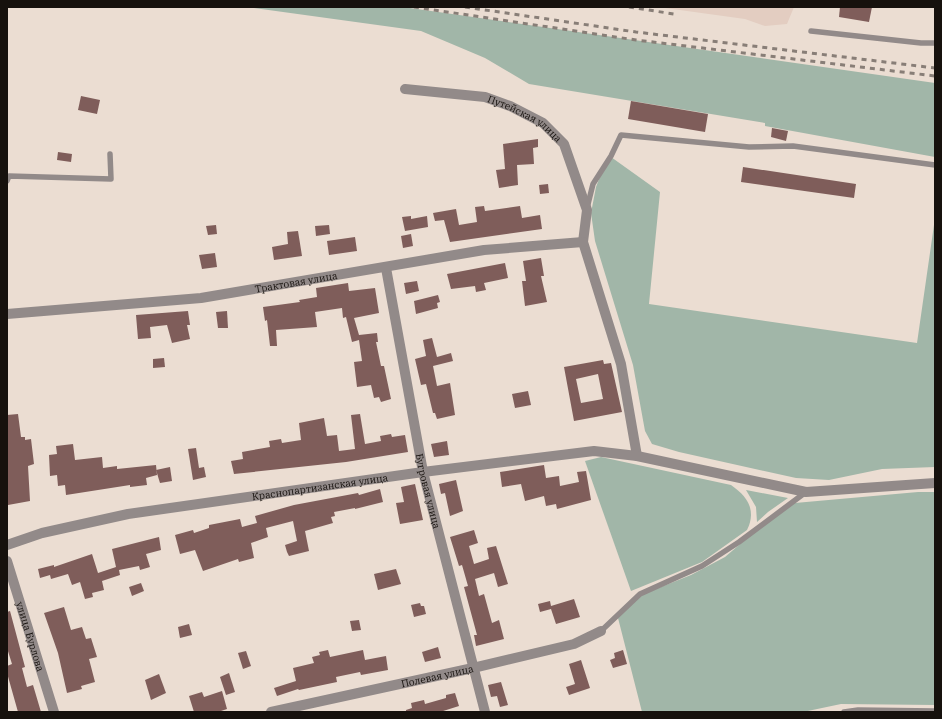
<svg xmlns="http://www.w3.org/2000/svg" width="942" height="719" viewBox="0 0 942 719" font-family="'IBM Plex Serif',serif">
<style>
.industrial{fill:#e3cdc1}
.green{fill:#a1b6a8}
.building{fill:#7f5d5a;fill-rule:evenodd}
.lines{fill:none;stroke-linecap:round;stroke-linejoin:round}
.service{stroke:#928a89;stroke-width:5.5}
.minor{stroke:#928a89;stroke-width:10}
.tertiary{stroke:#928a89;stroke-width:10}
.rail{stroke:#887e77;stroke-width:3;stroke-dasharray:5 5;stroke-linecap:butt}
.labels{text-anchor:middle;stroke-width:4;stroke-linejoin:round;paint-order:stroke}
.street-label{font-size:10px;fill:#16110d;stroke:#fff}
</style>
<rect width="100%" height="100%" fill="#ebddd2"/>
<!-- industrial -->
<polygon class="industrial" points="658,7 794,7 787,24 765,26 745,19"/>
<!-- green -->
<g class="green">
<polygon points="246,7 403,7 935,83 935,157 765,126 765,123 529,84 485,58 421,31"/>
<polygon points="611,157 660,192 649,304 917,343 935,218 935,467 882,469 829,480 796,478 679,452 652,444 645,431 633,365 595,241 591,213 596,187 603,169"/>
<path d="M 601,457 L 731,485 C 747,496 757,510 747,530 L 702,562 L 631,591 L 585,461 Z"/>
<polygon points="746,490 788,498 768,512 757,522 756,507"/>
<polygon points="918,492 935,492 935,705 841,704 803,712 642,712 618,618 641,595 691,575 725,557 774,515 795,503"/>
</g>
<!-- building -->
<g class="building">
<polygon points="840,7 872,7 869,22 839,17"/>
<polygon points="81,96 100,100 97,114 78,110"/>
<polygon points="631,101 708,114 705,132 628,119"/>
<polygon points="772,128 788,131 786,141 771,137"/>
<polygon points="538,139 538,147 533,148 534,164 517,165 518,185 499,188 496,170 505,169 503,144"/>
<polygon points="58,152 72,154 71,162 57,160"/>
<polygon points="743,167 856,184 854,198 741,182"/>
<polygon points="548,184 549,193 540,194 539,185"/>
<polygon points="484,206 485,211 520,206 522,218 540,215 542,229 450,242 444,220 435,221 433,213 456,209 459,225 477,222 475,207"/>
<polygon points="411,216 411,219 427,216 428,227 405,231 402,217"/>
<polygon points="216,225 217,234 208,235 206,226"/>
<polygon points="329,225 330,234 316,236 315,226"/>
<polygon points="298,231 302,256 274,260 272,247 288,244 287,232"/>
<polygon points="411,234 413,246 403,248 401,236"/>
<polygon points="355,237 357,251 329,255 327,241"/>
<polygon points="215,253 217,267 202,269 199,255"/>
<polygon points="541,258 544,276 541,276 547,302 525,306 522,281 526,281 523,261"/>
<polygon points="505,263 508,278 484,283 486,290 476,292 475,286 451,289 447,274"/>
<polygon points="417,281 419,291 406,294 404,283"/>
<polygon points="348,283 349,291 375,288 379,313 354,318 359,335 377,333 378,342 376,342 381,366 384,366 391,399 381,402 379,397 374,398 371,385 357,387 354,362 362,361 359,340 352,342 346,317 343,318 342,308 315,312 317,327 276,330 277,346 270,346 267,320 265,321 263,307 300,302 299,300 317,297 316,288"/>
<polygon points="438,295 440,302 437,303 438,308 416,314 414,301"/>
<polygon points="188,311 190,325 187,325 190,339 172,343 167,325 150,327 151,338 138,339 136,315"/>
<polygon points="227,311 228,328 218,328 216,312"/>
<polygon points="432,338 437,357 451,353 453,361 433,366 437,386 450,383 455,415 437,419 435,413 433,413 426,384 421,385 415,359 426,356 423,340"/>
<polygon points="164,358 165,367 153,368 153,359"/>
<path d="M 603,360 L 604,364 L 611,363 L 622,412 L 574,421 L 564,367 ZM 598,374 L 603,399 L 581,403 L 576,379 Z"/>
<polygon points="528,391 531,405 515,408 512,394"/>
<polygon points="18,414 21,437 25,437 25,440 31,439 34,464 28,466 30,501 8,505 7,415"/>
<polygon points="360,414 365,444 381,441 380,436 391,434 392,437 405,435 408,452 346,462 234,474 231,461 243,459 242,452 270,447 269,441 281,439 282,443 301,440 299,423 324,418 327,436 337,435 339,451 355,449 351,415"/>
<polygon points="447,441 449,455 434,457 431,444"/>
<polygon points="73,444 75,460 102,457 103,468 117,466 117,469 156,465 157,475 146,478 147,485 130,487 130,485 66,495 65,485 58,486 57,475 50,476 49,455 57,454 56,446"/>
<polygon points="196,448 199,468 204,467 206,477 193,480 188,449"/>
<polygon points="544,465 546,478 559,476 560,486 579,482 577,472 586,471 591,500 557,509 556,504 546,506 544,496 525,501 521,484 502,487 500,472"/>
<polygon points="170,467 172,481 160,483 156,470"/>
<polygon points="456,480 463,511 450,516 445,493 441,494 439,484"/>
<polygon points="415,484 423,520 400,524 396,503 404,502 401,487"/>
<polygon points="380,489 383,502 355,509 355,508 334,512 335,516 331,517 333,523 305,531 309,551 289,556 287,552 285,545 297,541 293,521 266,528 268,537 251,543 254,558 239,562 238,559 203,571 195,550 180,554 175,535 193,530 194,533 209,528 209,525 240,519 242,527 257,523 255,516 294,505 358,493 359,495"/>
<polygon points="474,530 478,543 469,546 474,564 489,559 487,548 496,546 508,584 498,587 494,573 475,579 479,596 484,594 492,623 499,620 504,639 476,646 474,635 477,635 464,587 468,586 462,565 459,566 450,537"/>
<polygon points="159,537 161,550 146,554 150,567 140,570 139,566 119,570 120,575 102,581 104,590 92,593 93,597 85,599 80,582 72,585 68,574 51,579 50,575 40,578 38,569 54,565 54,567 92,554 98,573 116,567 112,549"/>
<polygon points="396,569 401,584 378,590 374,574"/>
<polygon points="141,583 144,591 132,596 129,587"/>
<polygon points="574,599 580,617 556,624 551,609 540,612 538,604 550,601 551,606"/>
<polygon points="420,603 421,606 424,606 426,614 414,617 411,605"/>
<polygon points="64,607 71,630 82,627 86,639 91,638 97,657 89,659 95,682 81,686 82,689 67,693 58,653 44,613"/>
<polygon points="10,611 25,667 22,668 27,687 33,685 41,712 18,712 7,673 7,666 12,664 7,648 7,612"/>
<polygon points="359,620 361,630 352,631 350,621"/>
<polygon points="189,624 192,635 180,638 178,627"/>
<polygon points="438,647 441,658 425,662 422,652"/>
<polygon points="328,650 330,657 363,650 365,660 386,656 388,670 361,675 360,672 336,677 337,682 299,690 298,689 277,696 274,688 296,681 293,668 314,663 312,657 320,655 319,652"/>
<polygon points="623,650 627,664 613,668 610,660 615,658 614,653"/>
<polygon points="246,651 251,666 243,669 238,653"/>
<polygon points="581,660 590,688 569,695 566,687 575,684 569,664"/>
<polygon points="229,673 235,692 226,695 220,677"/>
<polygon points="159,674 166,693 151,700 145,680"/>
<polygon points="501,682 508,705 500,707 497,696 491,697 488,685"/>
<polygon points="222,691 227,709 218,712 194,712 189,696 202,692 204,697"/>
<polygon points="455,693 459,706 440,712 406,712 406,710 412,708 411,703 424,700 425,704 446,698 446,695"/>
</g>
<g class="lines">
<!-- service -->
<g class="service">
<polyline points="811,31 921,43 935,43"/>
<polyline points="7,181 9,176 111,179 110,154"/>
<polyline points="587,208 593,184 611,156 621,135 749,147 793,146 935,165"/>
<polyline points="601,631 640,594 702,566 739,542 806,492"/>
<polyline points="844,712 858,710 935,711"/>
</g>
<!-- minor -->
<g class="minor">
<path id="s1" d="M 405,89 L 485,97 L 510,106 L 543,123 L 564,144 L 587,210 L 583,242 L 621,364 L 637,456"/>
<path id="s2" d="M 386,268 L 423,472 L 485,712"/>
<path id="s3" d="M 7,314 L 201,298 L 484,250 L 583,242"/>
<path id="s4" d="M 7,561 L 54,712"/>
<path id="s5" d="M 271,712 L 473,668 L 574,644 L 601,631"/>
</g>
<!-- tertiary -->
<path class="tertiary" id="s6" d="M 7,545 L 42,533 L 128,514 L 423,472 L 594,451 L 637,456 L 806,492 L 935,483"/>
<!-- rail -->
<g class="rail">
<polyline points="414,7 636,40 935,76"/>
<polyline points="465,7 636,32 935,68"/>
<polyline points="629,7 674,14"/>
</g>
</g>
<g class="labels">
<!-- street labels -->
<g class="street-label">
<text dy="4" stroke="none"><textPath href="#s1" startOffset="126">Путейская улица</textPath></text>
<text dy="4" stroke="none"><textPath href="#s3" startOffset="291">Трактовая улица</textPath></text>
<text dy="4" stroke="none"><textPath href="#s6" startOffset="319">Краснопартизанская улица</textPath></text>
<text dy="4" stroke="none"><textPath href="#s2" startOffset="227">Бугровая улица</textPath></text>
<text dy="4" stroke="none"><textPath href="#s4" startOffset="79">улица Бурлова</textPath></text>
<text dy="4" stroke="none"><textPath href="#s5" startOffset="170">Полевая улица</textPath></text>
</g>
</g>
<!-- border -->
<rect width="942" height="719" fill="none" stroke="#16110d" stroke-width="16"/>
</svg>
